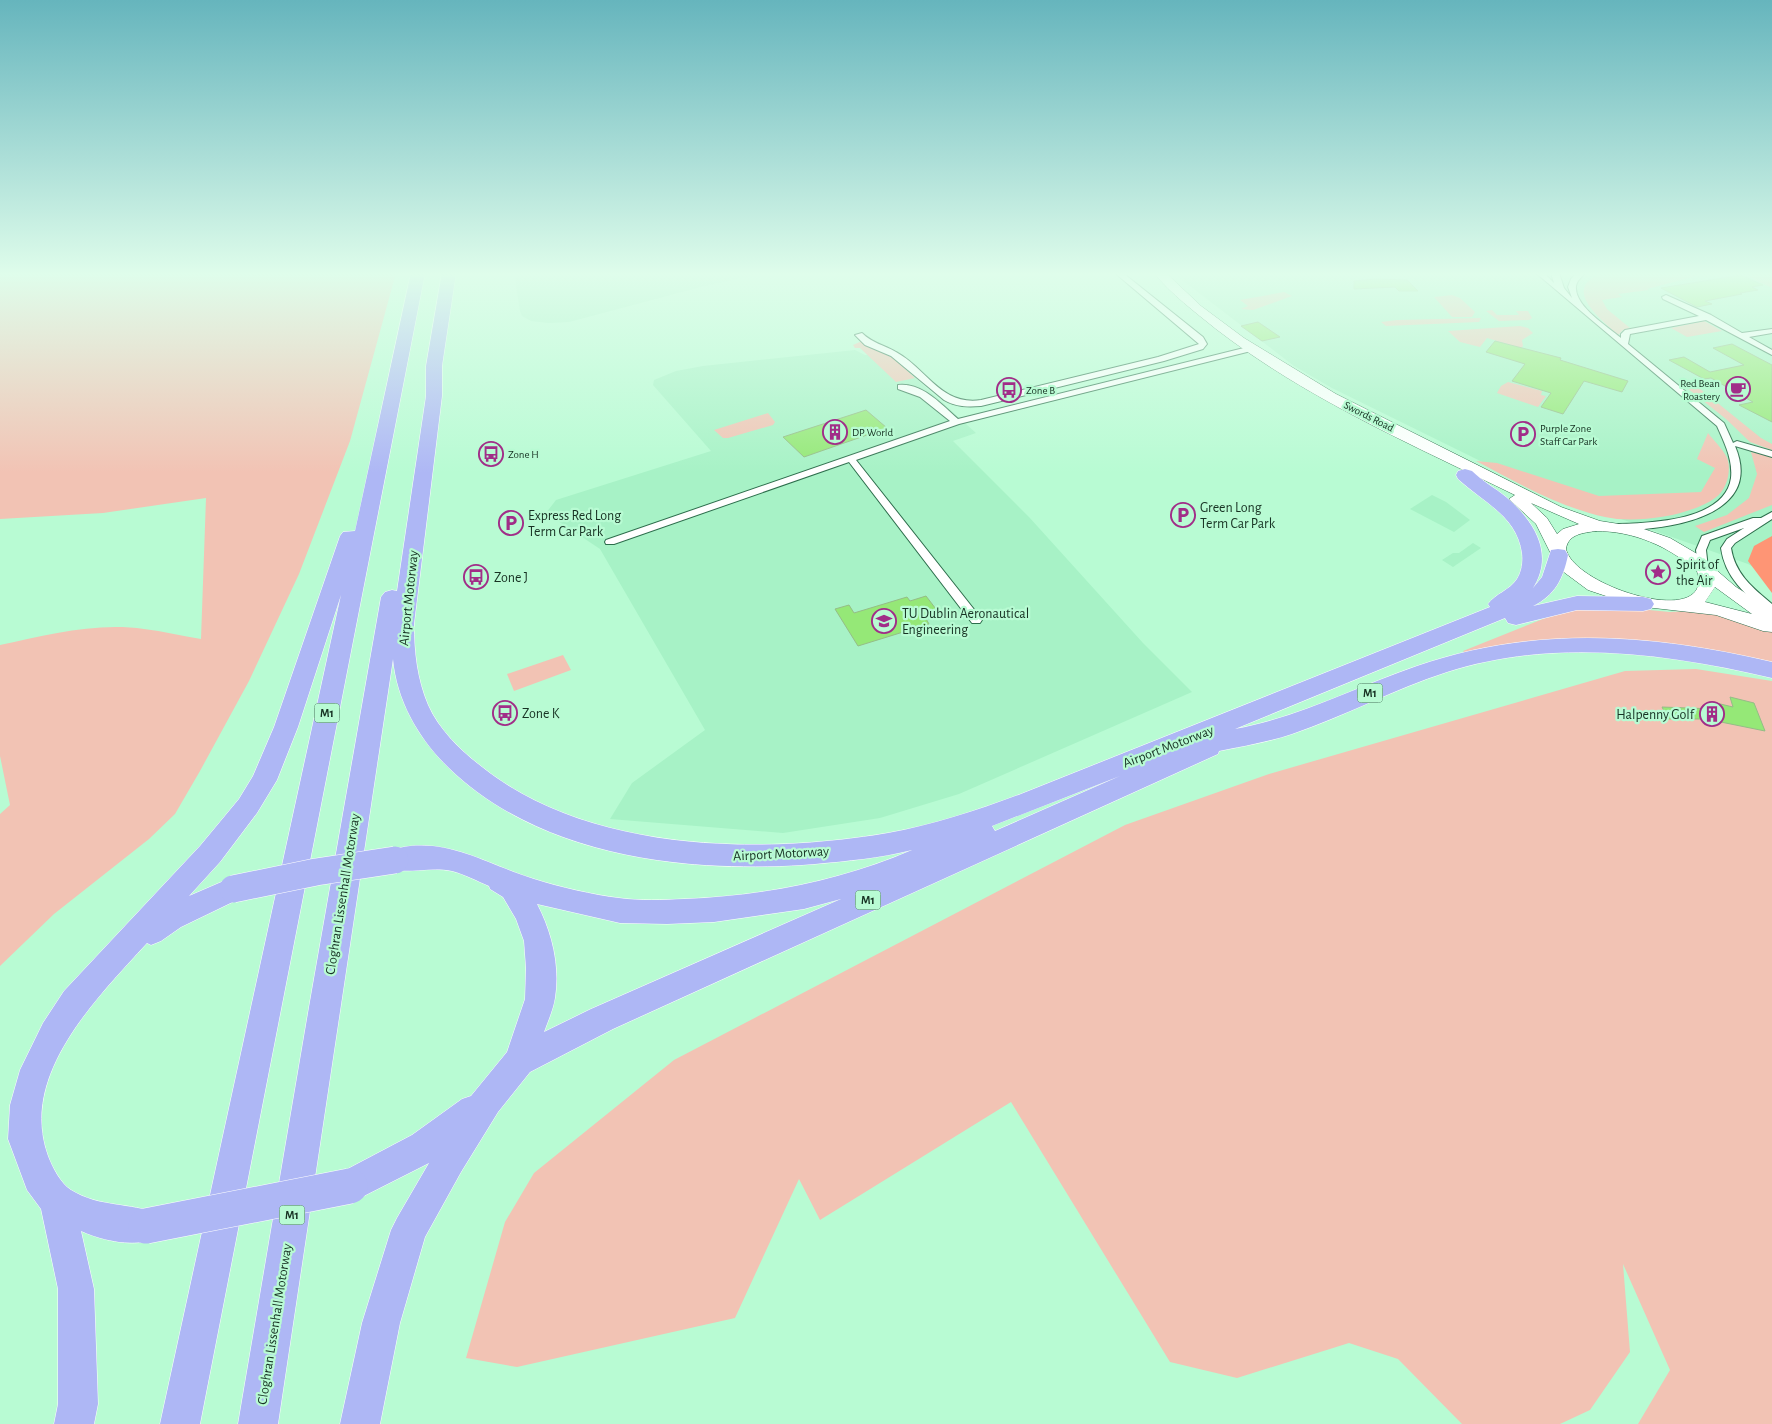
<svg xmlns="http://www.w3.org/2000/svg" width="1772" height="1424" viewBox="0 0 1772 1424" font-family="'Alegreya Sans',sans-serif">
<style>
.built{fill:#a7f2c6}
.green{fill:#f2c3b4}
.forest{fill:#fe9575}
.building{fill:#95e877;stroke:#95bd87}
.lines{fill:none;stroke-linecap:round;stroke-linejoin:round}
.street-casing{stroke:#2d6e4c;stroke-width:2}
.secondary-casing{stroke:#2d6e4c;stroke-width:1}
.highway-casing{stroke:#fff;stroke-width:1}
.street{fill:#fff;fill-rule:evenodd}
.secondary{fill:#fff;fill-rule:evenodd}
.highway{fill:#aeb7f5;fill-rule:evenodd}
.highway-bridge-far1-casing{stroke:#fff;stroke-width:28;stroke-linecap:butt}
.highway-bridge-casing{stroke:#fff;stroke-width:36;stroke-linecap:butt}
.highway-bridge-far1{stroke:#aeb7f5;stroke-width:27}
.highway-bridge{stroke:#aeb7f5;stroke-width:35}
.labels{text-anchor:middle;stroke-width:4.5;stroke-linejoin:round;paint-order:stroke}
.far-poi-label{font-size:11px;fill:#173223;stroke:#b8fbd3;text-anchor:start}
.far-street-label{font-size:11px;fill:#173223;stroke:#b8fbd3}
.shield{fill:#b8fbd3;stroke:#476e58;stroke-width:1}
.shield-label{font-size:12px;font-weight:bold;fill:#173223}
.poi-label{font-size:14px;fill:#173223;stroke:#b8fbd3;text-anchor:start}
.street-label{font-size:14px;fill:#173223;stroke:#b8fbd3}
</style>
<rect width="100%" height="100%" fill="#b8fbd3"/>
<!-- built -->
<g class="built">
<polygon points="514,273 764,273 701,287 569,322 548,323 531,321 522,316 520,311"/>
<polygon points="1173,273 1263,273 1280,286 1265,273 1772,273 1772,577 1748,564 1539,490 1332,388 1294,366"/>
<polygon points="855,350 865,355 890,355 976,433 953,441 1029,517 1143,643 1192,692 959,794 880,818 783,833 610,819 632,783 705,730 600,549 546,513 556,500 711,451 653,385 654,380 676,371 703,366"/>
<polygon points="1432,495 1446,502 1470,520 1454,532 1410,509"/>
<polygon points="1473,543 1481,548 1453,567 1442,560 1453,553 1459,553"/>
</g>
<!-- green -->
<g class="green">
<path d="M 0,273 L 396,273 L 350,441 L 299,574 L 249,681 L 200,771 L 175,814 L 149,839 L 54,914 L 0,966 L 0,814 L 10,805 L 0,756 L 0,645 C 47,635 96,622 144,629 C 163,631 182,636 201,639 L 206,498 L 103,513 L 0,519 Z"/>
<path d="M 1603,273 L 1700,275 L 1647,289 L 1649,290 L 1618,294 L 1622,297 L 1602,300 L 1607,309 L 1630,328 L 1623,330 L 1618,335 C 1600,318 1560,288 1603,273 Z"/>
<polygon points="1772,273 1772,288 1743,274"/>
<polygon points="1284,292 1292,296 1253,310 1241,309 1248,306 1240,300"/>
<polygon points="1452,295 1460,298 1475,312 1472,317 1452,317 1434,297"/>
<polygon points="1492,310 1497,315 1519,315 1516,311 1528,311 1532,318 1529,320 1499,321 1486,311"/>
<polygon points="1481,318 1479,322 1386,326 1381,322 1397,320"/>
<polygon points="1704,321 1722,331 1687,337 1671,328"/>
<polygon points="1520,326 1528,328 1533,333 1522,340 1523,346 1521,348 1487,338 1480,347 1460,342 1448,331"/>
<polygon points="862,341 863,343 887,352 915,378 896,382 860,348 855,348 853,345"/>
<polygon points="1508,382 1542,391 1541,395 1546,396 1538,407 1497,393 1501,386"/>
<polygon points="1700,385 1699,388 1761,438 1772,444 1772,450 1750,442 1726,419 1687,388"/>
<polygon points="768,413 775,422 773,425 728,438 723,438 714,430"/>
<path d="M 1708,433 C 1714,441 1726,452 1728,461 C 1731,473 1726,491 1715,498 C 1690,516 1635,524 1605,517 C 1559,507 1518,483 1476,461 L 1497,463 L 1599,496 L 1701,492 L 1715,468 L 1697,459 Z"/>
<polygon points="1751,452 1772,457 1772,505 1704,532 1695,526 1727,515 1749,498 1757,474"/>
<polygon points="1607,606 1670,612 1704,610 1772,632 1772,667 1676,648 1468,655 1463,651 1563,611"/>
<polygon points="563,655 571,670 514,691 507,674"/>
<polygon points="1696,669 1772,681 1772,1424 1638,1424 1670,1370 1623,1264 1630,1352 1590,1410 1560,1424 1462,1424 1398,1359 1349,1343 1237,1378 1170,1362 1011,1102 820,1220 799,1179 735,1318 517,1367 466,1358 505,1222 534,1173 674,1060 1125,825 1269,774 1625,671"/>
</g>
<!-- forest -->
<polygon class="forest" points="1772,536 1772,593 1748,561 1754,546"/>
<!-- building -->
<g class="building">
<polygon points="1741,275 1763,285 1752,287 1758,290 1740,293 1742,294 1705,301 1712,304 1697,307 1661,288"/>
<polygon points="1376,279 1407,280 1418,291 1399,291 1395,287 1354,289 1354,281"/>
<polygon points="1258,322 1280,337 1262,341 1241,326"/>
<polygon points="1495,341 1561,358 1560,360 1628,381 1622,392 1584,381 1563,414 1541,407 1551,393 1512,381 1525,364 1486,352"/>
<polygon points="1732,344 1772,365 1772,422 1739,405 1753,402 1711,378 1704,379 1669,360 1684,357 1710,372 1744,365 1713,348"/>
<polygon points="866,410 887,428 804,457 783,437"/>
<polygon points="926,596 939,613 925,617 929,624 858,646 835,609 849,605 854,613 907,597 910,601"/>
<polygon points="1730,697 1754,703 1765,731 1706,719 1668,719 1662,707 1715,709 1712,702 1733,707"/>
</g>
<g class="lines">
<defs>
<g id="street">
<path d="M 1115,273 L 1123,273 L 1203,337 L 1207,344 L 1203,349 L 1164,361 L 981,406 C 968,407 956,407 944,400 L 891,356 L 865,345 L 855,335 L 862,333 C 872,343 884,345 896,352 C 927,369 941,406 981,400 L 1158,357 L 1199,344 Z"/>
<path d="M 1536,273 L 1544,273 L 1554,283 L 1551,273 L 1559,273 L 1564,288 L 1572,298 L 1568,287 L 1571,279 L 1577,273 L 1585,273 C 1582,277 1577,280 1576,286 C 1574,306 1607,326 1621,338 L 1621,334 L 1625,330 L 1699,316 L 1663,299 L 1662,297 L 1666,295 L 1711,315 L 1742,333 L 1772,329 L 1772,333 L 1749,337 L 1772,350 L 1772,355 L 1706,320 L 1630,334 L 1628,344 L 1724,423 L 1733,443 L 1737,441 L 1772,451 L 1772,457 L 1735,446 C 1760,505 1697,523 1653,528 C 1641,529 1626,532 1614,529 L 1613,527 L 1614,525 L 1618,524 C 1650,523 1725,521 1731,478 C 1733,459 1724,442 1717,426 Z"/>
<path d="M 1252,346 L 1255,346 L 1255,350 L 959,424 L 856,460 L 980,617 L 982,620 L 980,623 L 972,623 L 849,462 L 614,544 L 606,544 L 605,542 L 606,540 L 950,421 L 920,397 L 898,389 L 898,385 C 922,382 942,405 958,419 Z"/>
<path d="M 1772,512 L 1772,519 L 1735,543 L 1731,548 C 1735,574 1753,588 1772,604 L 1772,614 L 1768,613 C 1746,595 1725,578 1721,548 L 1727,539 L 1744,528 L 1710,540 L 1706,550 L 1708,568 L 1707,570 L 1703,571 L 1698,568 L 1696,550 L 1702,536 L 1753,518 L 1761,518 Z"/>
</g>
<path id="secondary" d="M 1154,273 L 1166,273 L 1201,306 L 1244,338 L 1336,394 L 1561,507 L 1600,521 L 1638,527 L 1670,538 L 1699,555 L 1736,587 L 1772,610 L 1772,632 L 1763,631 L 1716,615 L 1636,606 L 1588,590 L 1561,570 L 1553,558 L 1536,524 L 1509,499 L 1515,495 C 1413,445 1307,399 1216,329 C 1195,312 1171,294 1154,273 ZM 1531,503 L 1579,524 L 1563,529 L 1557,534 L 1547,518 ZM 1596,531 C 1634,531 1668,546 1697,571 C 1698,575 1700,581 1698,586 C 1688,622 1573,583 1566,549 C 1568,534 1583,533 1596,531 ZM 1715,587 L 1752,614 L 1705,602 Z"/>
<g id="highway">
<path d="M 411,273 L 425,273 L 200,1424 L 160,1424 L 341,595 L 298,727 L 277,780 L 257,813 L 220,862 L 189,896 L 233,877 L 243,881 L 247,889 L 243,897 L 181,927 L 161,941 L 151,945 L 147,943 C 97,998 18,1075 48,1156 C 52,1167 61,1184 71,1190 C 100,1208 130,1202 158,1214 L 164,1226 L 158,1238 C 135,1248 104,1241 81,1231 L 94,1289 L 98,1404 L 94,1424 L 54,1424 L 58,1404 L 58,1289 L 41,1209 L 27,1190 L 8,1139 L 10,1105 L 20,1070 L 43,1023 L 64,991 L 200,846 L 239,799 L 253,776 L 274,727 L 340,536 L 343,532 L 355,531 Z"/>
<path d="M 442,273 L 456,273 L 442,366 L 442,396 L 414,624 C 414,652 417,679 428,705 C 439,730 461,751 482,767 C 588,852 759,855 888,833 C 934,825 978,810 1021,794 L 1490,607 L 1488,604 C 1495,594 1510,590 1517,579 C 1522,571 1523,562 1522,553 C 1517,516 1483,502 1458,479 L 1456,475 L 1458,471 L 1465,469 L 1472,471 C 1482,481 1495,488 1506,497 C 1533,520 1555,553 1533,588 L 1542,577 L 1551,550 L 1558,549 L 1565,550 L 1568,555 C 1563,579 1555,595 1533,606 L 1577,596 L 1643,597 L 1651,599 L 1654,604 L 1651,609 L 1643,611 L 1577,610 L 1516,625 L 1508,623 L 1505,618 L 1235,729 C 1300,717 1356,687 1417,666 C 1537,625 1651,634 1772,662 L 1772,678 C 1666,653 1553,638 1447,672 C 1394,689 1345,716 1292,734 C 1268,742 1244,746 1219,751 L 1218,754 L 613,1029 L 530,1072 L 498,1112 L 461,1172 L 425,1237 L 400,1323 L 380,1424 L 340,1424 L 362,1323 L 391,1230 L 397,1218 L 429,1163 L 350,1203 L 338,1198 L 333,1186 L 338,1174 L 412,1135 L 462,1099 L 471,1096 L 507,1052 L 525,999 L 526,968 L 524,941 L 516,919 L 503,897 L 490,889 L 489,886 C 477,881 464,874 452,871 C 430,866 406,875 385,868 L 381,860 L 385,852 C 441,832 484,864 534,879 C 559,887 594,895 619,898 C 640,901 663,900 684,899 C 762,896 840,881 912,850 C 880,858 847,861 815,864 C 692,874 542,858 449,768 C 419,739 397,701 393,659 L 278,1424 L 238,1424 L 309,1007 L 381,597 L 385,592 L 392,590 L 397,591 L 426,396 L 426,366 ZM 1120,776 L 995,831 L 992,826 ZM 841,899 L 591,1009 L 544,1032 C 548,1021 553,1010 555,998 C 560,966 552,933 537,904 L 620,923 L 667,924 L 714,922 L 804,909 Z"/>
</g>
</defs>
<!-- street casing -->
<use href="#street" class="street-casing"/>
<!-- secondary casing -->
<use href="#secondary" class="secondary-casing"/>
<!-- highway casing -->
<use href="#highway" class="highway-casing"/>
<!-- street -->
<use href="#street" class="street"/>
<!-- secondary -->
<use href="#secondary" class="secondary"/>
<!-- highway -->
<use href="#highway" class="highway"/>
<defs>
<polyline id="highway-bridge-far1" points="233,889 316,872 395,860"/>
<polyline id="highway-bridge" points="146,1226 350,1186"/>
</defs>
<!-- highway-bridge-far1 casing -->
<use href="#highway-bridge-far1" class="highway-bridge-far1-casing"/>
<!-- highway-bridge casing -->
<use href="#highway-bridge" class="highway-bridge-casing"/>
<!-- highway-bridge-far1 -->
<use href="#highway-bridge-far1" class="highway-bridge-far1"/>
<!-- highway-bridge -->
<use href="#highway-bridge" class="highway-bridge"/>
</g>
<!-- sky -->
<linearGradient id="sky" x2="0" y2="1"><stop stop-color="#66b5bd"/><stop offset="0.58" stop-color="#dffdeb"/><stop offset="1" stop-color="#dffdeb" stop-opacity="0"/></linearGradient>
<rect width="1772" height="473" fill="url(#sky)"/>
<!-- icons -->
<defs>
<symbol id="cafe-ring" viewBox="-11 -11 22 22"><circle r="9.5" fill="#b8fbd3" stroke="#a12d88" stroke-width="1.5"/><path d="M-5.5-4.5H6V0H3Q3 3.5 0 3.5H-2.5Q-5.5 3.5-5.5 0ZM3-3.2v2h1.7v-2ZM-6 4.5H4V6H-6Z" fill="#a12d88"/></symbol>
<symbol id="bus-ring" viewBox="-11 -11 22 22"><circle r="9.5" fill="#b8fbd3" stroke="#a12d88" stroke-width="1.5"/><path d="M-5-6H5V4H4V6H2V4H-2V6H-4V4H-5ZM-3.5-4V0h7V-4ZM-3.5 1.2v1.5H-2V1.2ZM2 1.2v1.5H3.5V1.2Z" fill="#a12d88"/></symbol>
<symbol id="building-ring" viewBox="-11 -11 22 22"><circle r="9.5" fill="#b8fbd3" stroke="#a12d88" stroke-width="1.5"/><path d="M-4-6H4V6H1V3H-1V6H-4ZM-2.5-4.3h1.7v1.8h-1.7ZM.8-4.3h1.7v1.8H.8ZM-2.5-1h1.7V.8h-1.7ZM.8-1h1.7V.8H.8Z" fill="#a12d88"/></symbol>
<symbol id="parking-ring" viewBox="-11 -11 22 22"><circle r="9.5" fill="#b8fbd3" stroke="#a12d88" stroke-width="1.5"/><path d="M-3.5-5.5H1a3.5 3.5 0 0 1 0 7H-1V5.5H-3.5ZM-1-3.4V-.6H.8a1.4 1.4 0 0 0 0-2.8Z" fill="#a12d88"/></symbol>
<symbol id="sight-ring" viewBox="-11 -11 22 22"><circle r="9.5" fill="#b8fbd3" stroke="#a12d88" stroke-width="1.5"/><path d="M0-6L1.8-2.2L6-1.7L2.9 1.2L3.7 5.4L0 3.3L-3.7 5.4L-2.9 1.2L-6-1.7L-1.8-2.2Z" fill="#a12d88"/></symbol>
<symbol id="university-ring" viewBox="-11 -11 22 22"><circle r="9.5" fill="#b8fbd3" stroke="#a12d88" stroke-width="1.5"/><path d="M0-5L7-2L0 1L-7-2ZM-4 1L0 2.5L4 1V4Q0 6-4 4Z" fill="#a12d88"/></symbol>
</defs>
<g fill-rule="evenodd">
<use href="#cafe-ring" x="1724" y="375" width="28" height="28"/>
<use href="#bus-ring" x="995" y="376" width="28" height="28"/>
<use href="#building-ring" x="821" y="418" width="28" height="28"/>
<use href="#parking-ring" x="1509" y="420" width="28" height="28"/>
<use href="#bus-ring" x="477" y="440" width="28" height="28"/>
<use href="#parking-ring" x="1169" y="501" width="28" height="28"/>
<use href="#parking-ring" x="497" y="509" width="28" height="28"/>
<use href="#sight-ring" x="1644" y="558" width="28" height="28"/>
<use href="#bus-ring" x="462" y="563" width="28" height="28"/>
<use href="#university-ring" x="870" y="607" width="28" height="28"/>
<use href="#bus-ring" x="491" y="699" width="28" height="28"/>
<use href="#building-ring" x="1698" y="700" width="28" height="28"/>
</g>
<g class="labels">
<!-- far-poi labels -->
<g class="far-poi-label">
<text x="1720" y="387" text-anchor="end">Red Bean<tspan x="1720" dy="13">Roastery</tspan></text>
<text x="1026" y="394">Zone B</text>
<text x="1540" y="432">Purple Zone<tspan x="1540" dy="13">Staff Car Park</tspan></text>
<text x="852" y="436">DP World</text>
<text x="508" y="458">Zone H</text>
</g>
<!-- far-street labels -->
<g class="far-street-label">
<text transform="translate(1369 416) rotate(27)" y="4">Swords Road</text>
</g>
<!-- shield labels -->
<g class="shield">
<rect x="1357.5" y="683.5" width="25" height="19" rx="4"/>
<rect x="314.5" y="703.5" width="25" height="19" rx="4"/>
<rect x="855.5" y="890.5" width="25" height="19" rx="4"/>
<rect x="279.5" y="1205.5" width="25" height="19" rx="4"/>
</g>
<g class="shield-label">
<text x="1370" y="697">M1</text>
<text x="327" y="717">M1</text>
<text x="868" y="904">M1</text>
<text x="292" y="1219">M1</text>
</g>
<!-- poi labels -->
<g class="poi-label">
<text x="1200" y="512">Green Long<tspan x="1200" dy="16">Term Car Park</tspan></text>
<text x="528" y="520">Express Red Long<tspan x="528" dy="16">Term Car Park</tspan></text>
<text x="1676" y="569">Spirit of<tspan x="1676" dy="16">the Air</tspan></text>
<text x="494" y="582">Zone J</text>
<text x="902" y="618">TU Dublin Aeronautical<tspan x="902" dy="16">Engineering</tspan></text>
<text x="522" y="718">Zone K</text>
<text x="1694" y="719" text-anchor="end">Halpenny Golf</text>
</g>
<!-- street labels -->
<g class="street-label">
<text transform="translate(408 598) rotate(-84)" y="5">Airport Motorway</text>
<text transform="translate(1168 746) rotate(-21)" y="5">Airport Motorway</text>
<text transform="translate(781 853) rotate(-3)" y="5">Airport Motorway</text>
<text transform="translate(342 894) rotate(-81)" y="5">Cloghran Lissenhall Motorway</text>
<text transform="translate(274 1324) rotate(-81)" y="5">Cloghran Lissenhall Motorway</text>
</g>
</g>
</svg>
